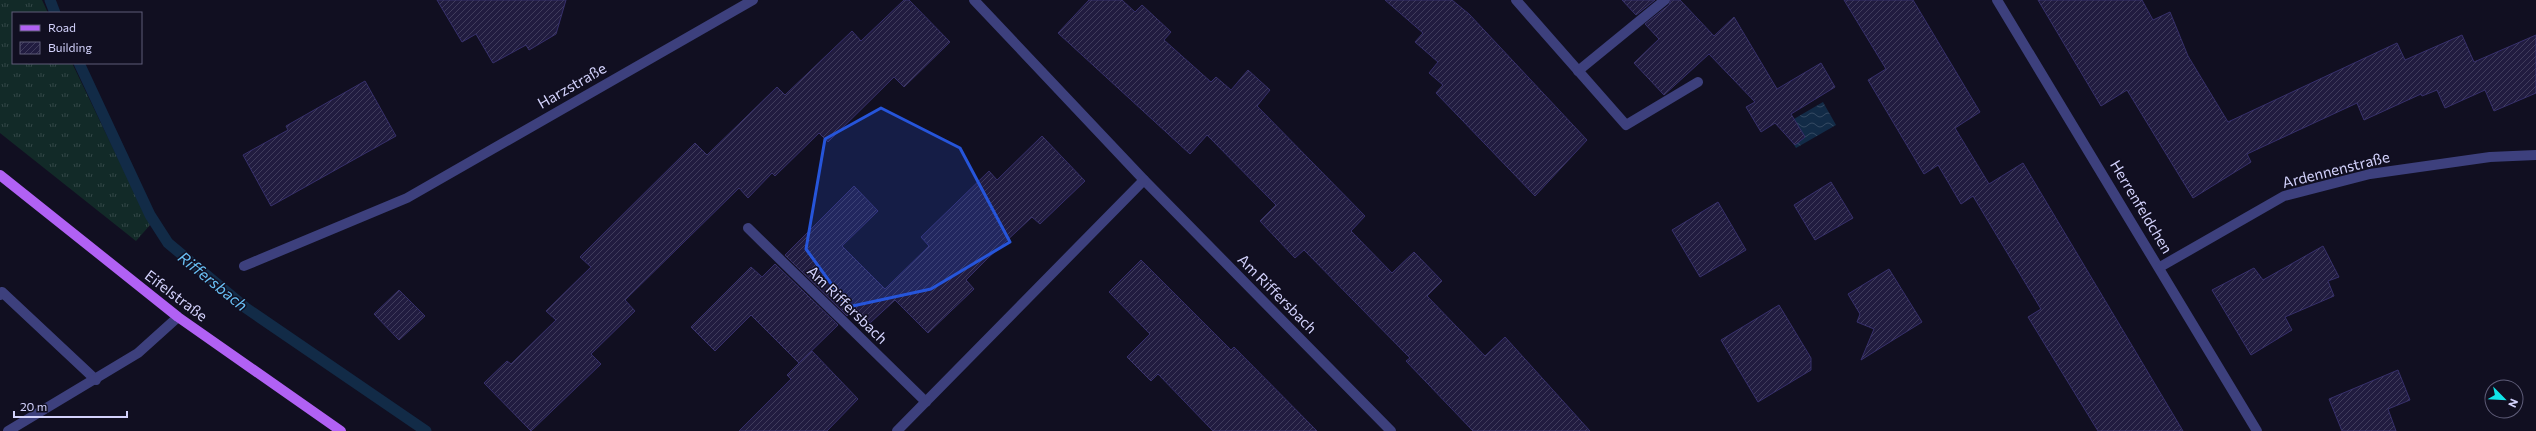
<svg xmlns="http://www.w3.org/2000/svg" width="2536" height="431" viewBox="0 0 2536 431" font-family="Commissioner,sans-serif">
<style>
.grass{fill:url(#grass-tufts)}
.water{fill:url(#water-waves)}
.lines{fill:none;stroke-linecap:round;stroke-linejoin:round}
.stream{stroke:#122b47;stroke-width:11}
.building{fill:url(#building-hatch);stroke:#37306b}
.minor{stroke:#3d407d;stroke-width:10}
.major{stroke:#b161f4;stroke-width:10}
.marked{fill:#2655da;fill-opacity:0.2;stroke:#2655da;stroke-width:3;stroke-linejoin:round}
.labels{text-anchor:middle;stroke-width:3;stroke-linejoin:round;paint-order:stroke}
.street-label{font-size:15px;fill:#d3d2fc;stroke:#110f21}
.water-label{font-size:16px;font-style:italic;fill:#68bff4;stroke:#110f21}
</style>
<defs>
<pattern id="grass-tufts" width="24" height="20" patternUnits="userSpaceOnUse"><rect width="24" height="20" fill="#122a28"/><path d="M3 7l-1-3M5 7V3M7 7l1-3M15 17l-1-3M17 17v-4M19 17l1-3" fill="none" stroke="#344848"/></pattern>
<pattern id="water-waves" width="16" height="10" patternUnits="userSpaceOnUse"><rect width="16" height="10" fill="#122b47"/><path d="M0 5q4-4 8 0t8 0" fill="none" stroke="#344962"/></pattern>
<pattern id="building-hatch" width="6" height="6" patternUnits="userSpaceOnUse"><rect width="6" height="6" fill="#211c40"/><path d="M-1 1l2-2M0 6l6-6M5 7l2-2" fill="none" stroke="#403c5c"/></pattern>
</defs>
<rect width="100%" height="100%" fill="#110f21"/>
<!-- grass -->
<polygon class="grass" points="0,0 42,0 48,13 13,13 13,63 72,63 150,225 136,241 0,133"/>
<!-- water -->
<polygon class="water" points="1823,102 1836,125 1796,148 1782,126"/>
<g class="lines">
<!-- stream -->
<g class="stream">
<polyline points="50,0 55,13"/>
<polyline points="79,63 150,215 168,243 246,308 426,431"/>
</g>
</g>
<!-- building -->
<g class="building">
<polygon points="437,0 566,0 556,34 529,50 526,45 493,63 476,34 462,42"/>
<polygon points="904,0 909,0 950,42 904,87 894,77 828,142 819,133 775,176 772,173 748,198 739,188 625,300 635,311 591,354 601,364 531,431 484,383 507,361 511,364 556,320 546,311 591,267 580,257 695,143 707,155 777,87 785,95 852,31 861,41"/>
<polygon points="1089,0 1122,0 1135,12 1142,5 1171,32 1164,40 1211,82 1216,77 1231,90 1248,70 1270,90 1257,106 1365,216 1351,231 1392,273 1414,252 1442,281 1427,296 1485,356 1505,337 1590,431 1473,431 1406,361 1410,358 1304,250 1295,258 1260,221 1276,205 1207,135 1190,154 1058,33"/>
<polygon points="1385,0 1452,0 1469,14 1587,140 1535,196 1436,93 1443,85 1429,73 1438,62 1415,42 1423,33"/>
<polygon points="1622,0 1655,0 1636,15"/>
<polygon points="1671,0 1680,0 1714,36 1734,17 1777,89 1821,63 1835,87 1791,114 1805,137 1795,145 1775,123 1761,132 1746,107 1755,102 1709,54 1664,95 1634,63 1659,39 1645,24 1669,5"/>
<polygon points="1844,0 1913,0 1980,112 1955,128 1989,184 2023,163 2183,431 2098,431 2028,317 2041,309 1973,196 1961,204 1938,165 1924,174 1868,80 1886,69"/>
<polygon points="2038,0 2142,0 2153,20 2170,12 2188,56 2228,122 2397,43 2405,60 2462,35 2474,62 2536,35 2536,93 2494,111 2485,90 2445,108 2437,90 2422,96 2421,94 2364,120 2357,103 2247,154 2251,162 2193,198 2127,90 2101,106"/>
<polygon points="365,81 396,136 271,206 243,155 288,130 286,126"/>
<polygon points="1042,136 1085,181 1040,224 1032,217 987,259 966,280 974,289 928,333 895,300 870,323 856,308 847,316 785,255 854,186 878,211 842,246 885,289 929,246 921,237 989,171 997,180"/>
<polygon points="1831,182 1853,218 1815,240 1794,205"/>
<polygon points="1718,202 1746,250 1700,277 1672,230"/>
<polygon points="2323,246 2339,277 2328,281 2334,296 2285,317 2292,330 2251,355 2212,290 2254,268 2263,280"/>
<polygon points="1141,260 1231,350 1234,347 1317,431 1213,431 1158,374 1151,381 1127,357 1150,334 1109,292"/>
<polygon points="775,264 838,325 799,363 812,351 858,399 827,431 739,431 791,379 787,375 799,363 751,315 715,351 691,327 751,267 762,277"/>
<polygon points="1889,269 1922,322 1861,360 1874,329 1857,322 1860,314 1848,294"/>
<polygon points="399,290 425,316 399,340 374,314"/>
<polygon points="1779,305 1811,358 1811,370 1758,402 1721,340"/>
<polygon points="2398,370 2410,400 2388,409 2396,431 2342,431 2329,399"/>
</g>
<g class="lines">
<!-- minor -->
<g class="minor">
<polyline points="974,0 1144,180 1391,431"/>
<polyline points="1516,0 1626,125 1698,82"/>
<polyline points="1997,0 2257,431"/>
<polyline points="1578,71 1665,0"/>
<polyline points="748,228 926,402"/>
<polyline points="244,266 407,198 753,0"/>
<polyline points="2160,267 2284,196 2370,174 2490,157 2536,155"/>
<polyline points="0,295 2,292 96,380"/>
<polyline points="8,431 138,353 178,317"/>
<polyline points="897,431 1144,180"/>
</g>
<!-- major -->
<polyline class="major" points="0,175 178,317 341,431"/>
</g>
<!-- marked area -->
<path class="marked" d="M 881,108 L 960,148 L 1010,242 L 931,289 L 848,307 L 806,249 L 825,139 Z"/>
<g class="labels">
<!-- street labels -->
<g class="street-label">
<text transform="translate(572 86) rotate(-30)" y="5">Harzstraße</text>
<text transform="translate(2336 170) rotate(-14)" y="5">Ardennenstraße</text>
<text transform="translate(2141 207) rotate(59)" y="5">Herrenfeldchen</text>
<text transform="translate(1277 294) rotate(45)" y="5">Am Riffersbach</text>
<text transform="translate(176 296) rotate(37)" y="5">Eifelstraße</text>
<text transform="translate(847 305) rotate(44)" y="5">Am Riffersbach</text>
</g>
<!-- water labels -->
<g class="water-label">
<text transform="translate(213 281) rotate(39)" y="6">Riffersbach</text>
</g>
</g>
<!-- legend -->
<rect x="12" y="12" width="130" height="52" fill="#110f21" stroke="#5f5d79"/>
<rect x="20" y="25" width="20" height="6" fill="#b161f4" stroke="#5f5d79"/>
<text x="48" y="32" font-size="12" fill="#d3d2fc">Road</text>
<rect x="20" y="42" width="20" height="12" fill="url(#building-hatch)" stroke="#5f5d79"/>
<text x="48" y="52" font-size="12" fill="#d3d2fc">Building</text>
<!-- north arrow -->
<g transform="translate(2504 399) rotate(114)"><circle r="19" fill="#110f21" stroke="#5f5d79"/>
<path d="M0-3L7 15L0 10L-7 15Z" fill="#11e5e9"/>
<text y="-6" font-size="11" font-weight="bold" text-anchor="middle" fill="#d3d2fc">N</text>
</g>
<!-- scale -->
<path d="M14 411v6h113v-6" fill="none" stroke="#d3d2fc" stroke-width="2"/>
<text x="20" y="411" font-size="12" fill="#d3d2fc" stroke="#110f21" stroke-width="3" paint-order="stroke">20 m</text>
</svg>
